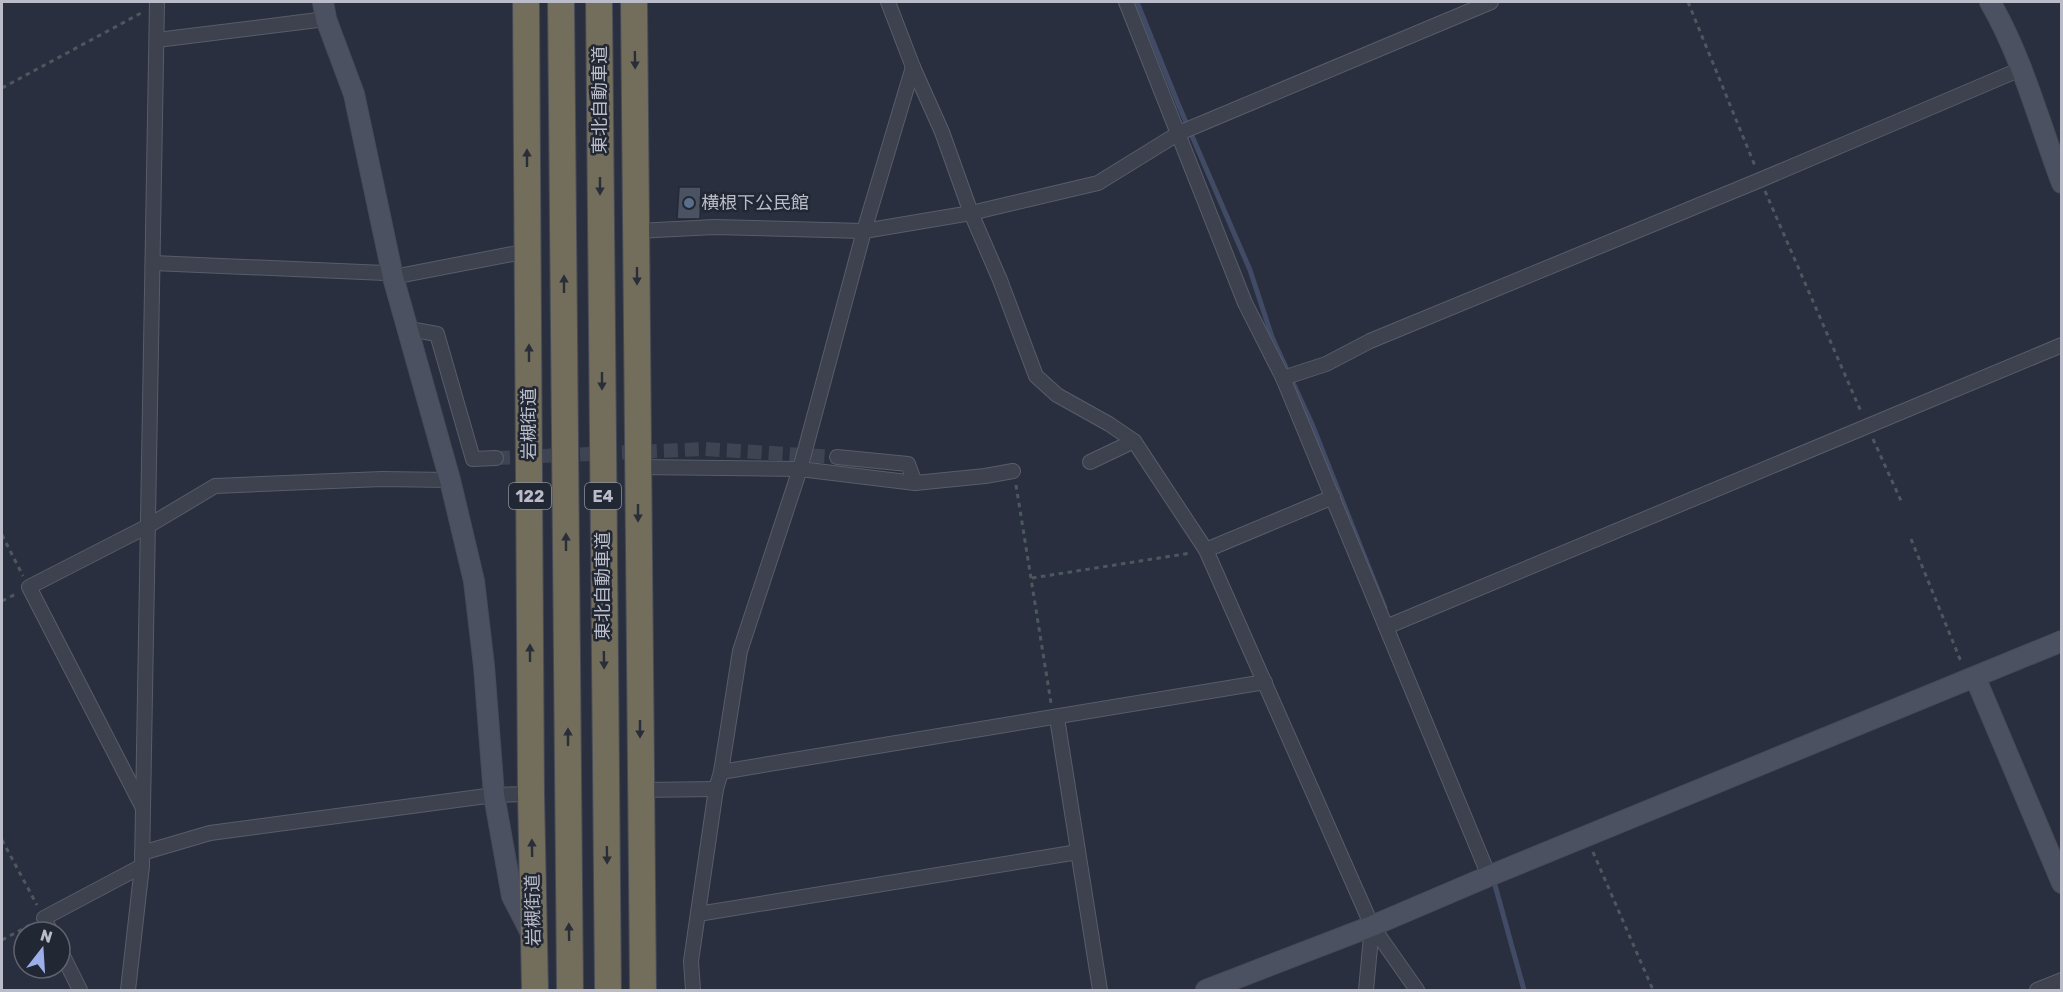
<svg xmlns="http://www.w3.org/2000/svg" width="2063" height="992" viewBox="0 0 2063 992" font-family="Rubik,'Noto Sans JP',sans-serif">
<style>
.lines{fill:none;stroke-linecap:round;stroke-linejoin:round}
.stream{stroke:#414b65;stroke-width:5}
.building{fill:#4b5262;stroke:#242936;stroke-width:1.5}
.street-tunnel{stroke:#3f4453;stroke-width:14;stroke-dasharray:14 7;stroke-linecap:butt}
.street-casing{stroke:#585d69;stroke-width:16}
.secondary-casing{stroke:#474b58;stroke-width:22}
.highway-casing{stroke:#454a56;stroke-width:28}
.path{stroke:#4b595e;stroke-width:3;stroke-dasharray:4.5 4.5;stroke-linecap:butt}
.street{stroke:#3d424e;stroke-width:14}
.secondary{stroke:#4c5161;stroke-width:20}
.highway{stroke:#736d5b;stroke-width:26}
.oneway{fill:#2a2e38}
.service-dot{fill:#5c6f8a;stroke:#222734;stroke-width:2}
.labels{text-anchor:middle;stroke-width:5;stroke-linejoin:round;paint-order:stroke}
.shield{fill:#222734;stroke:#8c909c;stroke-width:1.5}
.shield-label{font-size:16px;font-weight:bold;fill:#babdc9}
.street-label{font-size:18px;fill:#babdc9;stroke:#222734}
.poi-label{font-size:18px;fill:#babdc9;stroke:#222734;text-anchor:start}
</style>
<rect width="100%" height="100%" fill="#292f3e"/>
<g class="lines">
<!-- stream -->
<g class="stream">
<polyline points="1137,2 1179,106 1250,270 1272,337 1312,424 1385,608"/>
<polyline points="1493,878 1524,990"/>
</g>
</g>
<!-- building -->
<polygon class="building" points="679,187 701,187 700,219 677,219"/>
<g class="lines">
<!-- street-tunnel -->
<polyline class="street-tunnel" points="496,458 705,449 837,457"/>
<defs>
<g id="street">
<polyline points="888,2 913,67 942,132 971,213 1000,280 1036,376 1057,395 1109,424 1134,441 1206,550 1372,926 1417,990"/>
<polyline points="1126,2 1245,303 1283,378 1489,876"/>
<polyline points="157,40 326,19"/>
<polyline points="637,231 714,227 864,231 971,213 1098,183 1179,133 1491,2"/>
<polyline points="153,263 385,273 393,277 528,251"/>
<polyline points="409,329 437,334 473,459 496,458"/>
<polyline points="1283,378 1326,364 1370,341 1760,180 2021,69"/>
<polyline points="837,457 908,464 915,483"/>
<polyline points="1090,462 1134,441"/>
<polyline points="638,467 800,469 915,483 985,476 1013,471"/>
<polyline points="1206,550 1333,497"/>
<polyline points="1386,627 2062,345"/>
<polyline points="1057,718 1100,990"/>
<polyline points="721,772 1265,682"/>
<polyline points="641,790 716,789"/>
<polyline points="142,806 29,587 148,526 215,486 382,479 450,480"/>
<polyline points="142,853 210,833 494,795 531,794"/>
<polyline points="698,914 1078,852"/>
<polyline points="51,932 44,918 142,866"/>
<polyline points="60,950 80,990"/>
<polyline points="128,990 142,866 157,2"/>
<polyline points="693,990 691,961 716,789 721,772 740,651 800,469 864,231 913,67"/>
<polyline points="1366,990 1372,926"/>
<polyline points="2037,990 2062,980"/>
</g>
<g id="secondary">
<polyline points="323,2 326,19 354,94 393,277 450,480 474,581 484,666 494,795 512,896 532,935"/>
<path d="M 1990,2 C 2022,57 2039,122 2062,183"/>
<polyline points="1975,677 2062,883"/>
<polyline points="1206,990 1372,926 1489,876 2062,641"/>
</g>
<g id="highway">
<polyline points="526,2 531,794 535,990"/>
<polyline points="561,2 570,990"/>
<polyline points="599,2 608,990"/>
<polyline points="634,2 643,990"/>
</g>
</defs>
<!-- street casing -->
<use href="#street" class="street-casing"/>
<!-- secondary casing -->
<use href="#secondary" class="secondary-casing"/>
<!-- highway casing -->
<use href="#highway" class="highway-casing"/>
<!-- path -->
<g class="path">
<polyline points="1688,2 1755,166"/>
<polyline points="2,88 143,12"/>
<polyline points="1765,191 1862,414"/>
<polyline points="1873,439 1902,503"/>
<polyline points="1016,485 1051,703"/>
<polyline points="2,535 23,576"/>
<polyline points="1911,539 1962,664"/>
<polyline points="1032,578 1191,553"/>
<polyline points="2,601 18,593"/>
<polyline points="2,840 37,905"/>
<polyline points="1593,852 1653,990"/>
<polyline points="2,940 32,924"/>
</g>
<!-- street -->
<use href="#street" class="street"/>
<!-- secondary -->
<use href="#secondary" class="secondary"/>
<!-- highway -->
<use href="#highway" class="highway"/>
</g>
<!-- one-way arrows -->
<defs><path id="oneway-solid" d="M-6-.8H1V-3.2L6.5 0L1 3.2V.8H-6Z" transform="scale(1.5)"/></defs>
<g class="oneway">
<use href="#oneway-solid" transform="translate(635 60) rotate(89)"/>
<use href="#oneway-solid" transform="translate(527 158) rotate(-90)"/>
<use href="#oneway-solid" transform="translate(600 186) rotate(90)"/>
<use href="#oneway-solid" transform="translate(637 276) rotate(90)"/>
<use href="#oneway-solid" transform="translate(564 284) rotate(-90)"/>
<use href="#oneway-solid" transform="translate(529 353) rotate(-90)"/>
<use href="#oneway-solid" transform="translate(602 381) rotate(90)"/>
<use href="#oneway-solid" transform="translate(638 513) rotate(90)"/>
<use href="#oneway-solid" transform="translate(566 542) rotate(-90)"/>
<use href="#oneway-solid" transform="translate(530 653) rotate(-90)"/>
<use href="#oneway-solid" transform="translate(604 660) rotate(89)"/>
<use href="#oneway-solid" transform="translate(640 729) rotate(90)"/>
<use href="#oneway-solid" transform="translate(568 737) rotate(-90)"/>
<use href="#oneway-solid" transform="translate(532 848) rotate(-91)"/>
<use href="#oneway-solid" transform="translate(607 855) rotate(89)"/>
<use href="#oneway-solid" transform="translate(569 932) rotate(-91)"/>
</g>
<!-- markers -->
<circle class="service-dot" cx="689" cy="203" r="6"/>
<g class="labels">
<!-- shield labels -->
<g class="shield">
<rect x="509" y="483" width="42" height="26" rx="4.5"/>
<rect x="585" y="483" width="36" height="26" rx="4.5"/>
</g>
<g class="shield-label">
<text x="530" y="502">122</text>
<text x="603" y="502">E4</text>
</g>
<!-- street labels -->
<g class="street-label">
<text transform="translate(600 100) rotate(-90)" y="6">東北自動車道</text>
<text transform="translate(529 424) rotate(-90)" y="6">岩槻街道</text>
<text transform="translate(603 586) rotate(-90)" y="6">東北自動車道</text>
<text transform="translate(533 910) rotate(-91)" y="6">岩槻街道</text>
</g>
<!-- poi labels -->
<g class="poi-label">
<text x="701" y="209">横根下公民館</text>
</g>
</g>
<!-- border -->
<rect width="2063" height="992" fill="none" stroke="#babdc9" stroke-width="6"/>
<!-- north arrow -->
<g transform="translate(42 950) rotate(17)"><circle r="28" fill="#222734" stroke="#5f6370" stroke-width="1.5"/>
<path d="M0-4.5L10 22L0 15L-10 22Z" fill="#9cafeb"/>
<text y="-9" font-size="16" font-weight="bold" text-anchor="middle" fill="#babdc9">N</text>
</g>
</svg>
